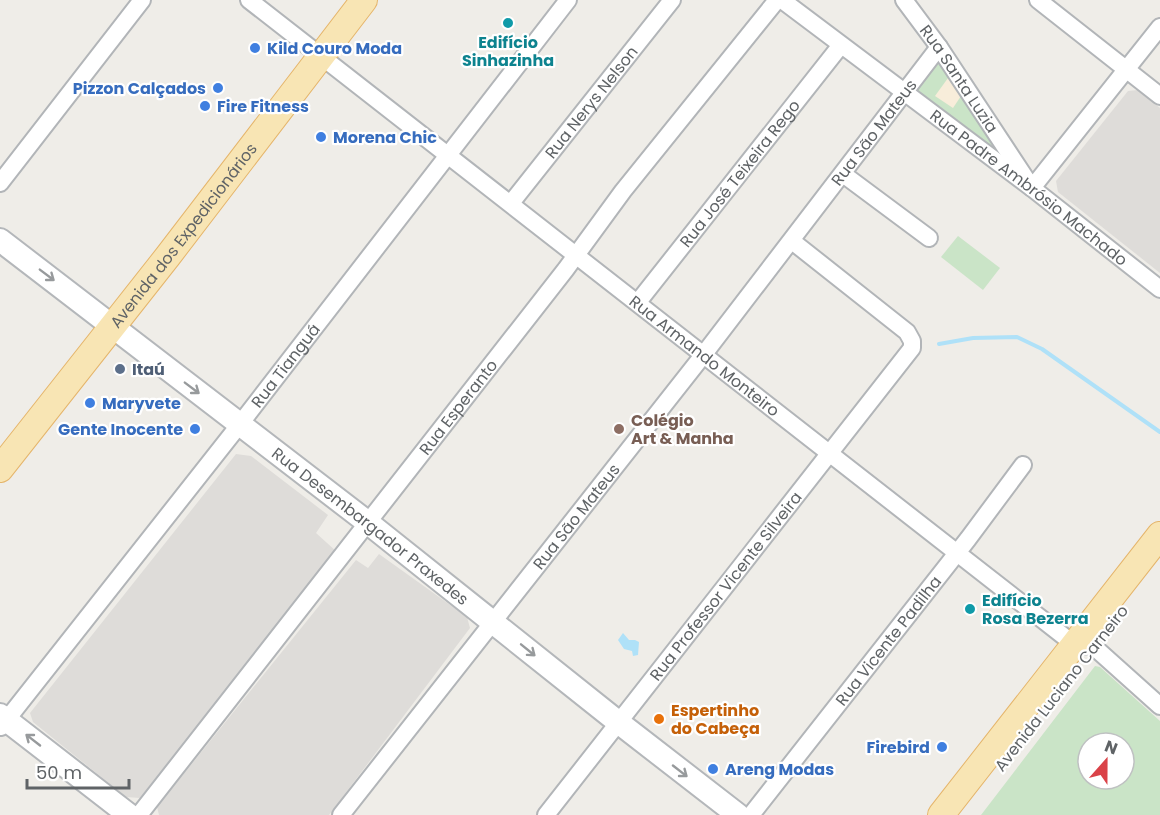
<svg xmlns="http://www.w3.org/2000/svg" width="1160" height="815" viewBox="0 0 1160 815" font-family="Poppins,sans-serif">
<style>
.industrial{fill:#dedcd9}
.green{fill:#cae4c7;fill-rule:evenodd}
.sand{fill:#f8edda}
.water{fill:#afe1f8}
.lines{fill:none;stroke-linecap:round;stroke-linejoin:round}
.stream{stroke:#afe1f8;stroke-width:4}
.street-casing{stroke:#b2b5b8;stroke-width:20}
.secondary-casing{stroke:#b4b7ba;stroke-width:26}
.primary-casing{stroke:#e5b56b;stroke-width:28}
.street{stroke:#fff;stroke-width:16}
.secondary{stroke:#fff;stroke-width:22}
.primary{stroke:#f8e5b4;stroke-width:26}
.oneway{stroke:#979a9c}
.culture-dot{fill:#0f9aa8;stroke:#fff;stroke-width:2}
.shop-dot{fill:#3f7fe0;stroke:#fff;stroke-width:2}
.service-dot{fill:#5c6f8a;stroke:#fff;stroke-width:2}
.education-dot{fill:#8d6e63;stroke:#fff;stroke-width:2}
.food-dot{fill:#e8710a;stroke:#fff;stroke-width:2}
.labels{text-anchor:middle;stroke-width:4.5;stroke-linejoin:round;paint-order:stroke}
.culture-label{font-size:16px;font-weight:bold;fill:#0d838f;stroke:#fff}
.shop-label{font-size:16px;font-weight:bold;fill:#366cbe;stroke:#fff;text-anchor:start}
.street-label{font-size:16px;fill:#5f6366;stroke:#fff}
.service-label{font-size:16px;font-weight:bold;fill:#4e5e75;stroke:#fff;text-anchor:start}
.education-label{font-size:16px;font-weight:bold;fill:#785e54;stroke:#fff;text-anchor:start}
.food-label{font-size:16px;font-weight:bold;fill:#c56008;stroke:#fff;text-anchor:start}
</style>
<rect width="100%" height="100%" fill="#efede8"/>
<!-- industrial -->
<g class="industrial">
<polygon points="1138,90 1160,108 1160,273 1058,192 1056,181 1128,91"/>
<polygon points="236,454 251,456 328,515 316,533 337,552 140,798 126,797 33,722 30,713"/>
<polygon points="379,554 467,617 470,628 329,815 159,815 157,807 356,560 368,568"/>
</g>
<!-- green -->
<g class="green">
<polygon points="940,62 944,63 993,144 991,147 918,95 916,90"/>
<polygon points="958,236 1000,268 983,290 941,257"/>
<path d="M 1095,666 L 1100,667 L 1160,721 L 1160,815 L 981,815 ZM 1088,743 L 1124,743 L 1124,779 L 1088,779 Z"/>
</g>
<!-- sand -->
<polygon class="sand" points="948,78 961,96 953,108 935,96"/>
<!-- water -->
<polygon class="water" points="623,633 629,640 635,640 639,642 638,655 633,656 632,651 624,649 618,640"/>
<g class="lines">
<!-- stream -->
<polyline class="stream" points="939,344 973,338 1017,337 1042,349 1160,432"/>
<defs>
<g id="street">
<path id="s1" d="M 249,0 L 1075,645 L 1093,646 L 1160,706"/>
<path id="s2" d="M 782,0 L 1032,188 L 1160,289"/>
<path id="s3" d="M 904,0 L 939,47 L 1032,188 L 1160,27"/>
<polyline points="1038,0 1160,96"/>
<polyline points="843,174 929,238"/>
<polyline points="0,183 142,0"/>
<path id="s4" d="M 511,203 L 672,0"/>
<path id="s5" d="M 638,302 L 841,45"/>
<path id="s6" d="M 1,727 L 240,424 L 568,0"/>
<path id="s7" d="M 139,815 L 566,269 L 623,191 L 777,0"/>
<path id="s8" d="M 341,815 L 704,354 L 939,47"/>
<path id="s9" d="M 546,815 L 912,348 L 912,341 L 907,332 L 792,241"/>
<path id="s10" d="M 751,815 L 968,539 L 1023,465"/>
</g>
<g id="secondary">
<path id="s11" d="M 0,240 L 367,522 L 618,722 L 738,815"/>
<polyline points="0,715 129,815"/>
</g>
<g id="primary">
<path id="s12" d="M 0,469 L 168,256 L 364,0"/>
<polyline points="941,815 1160,535"/>
</g>
</defs>
<!-- street casing -->
<use href="#street" class="street-casing"/>
<!-- secondary casing -->
<use href="#secondary" class="secondary-casing"/>
<!-- primary casing -->
<use href="#primary" class="primary-casing"/>
<!-- street -->
<use href="#street" class="street"/>
<!-- secondary -->
<use href="#secondary" class="secondary"/>
<!-- primary -->
<use href="#primary" class="primary"/>
</g>
<!-- one-way arrows -->
<defs><path id="oneway-shaft" d="M-6 0H5M1.5-3L5.5 0L1.5 3" fill="none" stroke-width="1.6" stroke-linecap="round" stroke-linejoin="round" transform="scale(1.5)"/></defs>
<g class="oneway">
<use href="#oneway-shaft" transform="translate(47 275) rotate(37)"/>
<use href="#oneway-shaft" transform="translate(192 388) rotate(37)"/>
<use href="#oneway-shaft" transform="translate(528 650) rotate(39)"/>
<use href="#oneway-shaft" transform="translate(33 740) rotate(-142)"/>
<use href="#oneway-shaft" transform="translate(680 771) rotate(38)"/>
</g>
<!-- markers -->
<g class="culture-dot">
<circle cx="508" cy="23" r="6"/>
<circle cx="970" cy="609" r="6"/>
</g>
<g class="shop-dot">
<circle cx="255" cy="48" r="6"/>
<circle cx="218" cy="88" r="6"/>
<circle cx="205" cy="106" r="6"/>
<circle cx="321" cy="137" r="6"/>
<circle cx="90" cy="403" r="6"/>
<circle cx="195" cy="429" r="6"/>
<circle cx="942" cy="747" r="6"/>
<circle cx="713" cy="769" r="6"/>
</g>
<circle class="service-dot" cx="120" cy="369" r="6"/>
<circle class="education-dot" cx="619" cy="429" r="6"/>
<circle class="food-dot" cx="659" cy="719" r="6"/>
<g class="labels">
<!-- culture labels -->
<g class="culture-label">
<text x="508" y="48">Edifício<tspan x="508" dy="18">Sinhazinha</tspan></text>
<text x="982" y="606" text-anchor="start">Edifício<tspan x="982" dy="18">Rosa Bezerra</tspan></text>
</g>
<!-- shop labels -->
<g class="shop-label">
<text x="267" y="54">Kild Couro Moda</text>
<text x="206" y="94" text-anchor="end">Pizzon Calçados</text>
<text x="217" y="112">Fire Fitness</text>
<text x="333" y="143">Morena Chic</text>
<text x="102" y="409">Maryvete</text>
<text x="183" y="435" text-anchor="end">Gente Inocente</text>
<text x="930" y="753" text-anchor="end">Firebird</text>
<text x="725" y="775">Areng Modas</text>
</g>
<!-- street labels -->
<g class="street-label">
<text dy="6" stroke="none"><textPath href="#s3" startOffset="96">Rua Santa Luzia</textPath></text>
<text dy="6" stroke="none"><textPath href="#s4" startOffset="129">Rua Nerys Nelson</textPath></text>
<text dy="6" stroke="none"><textPath href="#s8" startOffset="866">Rua São Mateus</textPath></text>
<text dy="6" stroke="none"><textPath href="#s5" startOffset="164">Rua José Teixeira Rego</textPath></text>
<text dy="6" stroke="none"><textPath href="#s2" startOffset="310">Rua Padre Ambrósio Machado</textPath></text>
<text dy="6" stroke="none"><textPath href="#s12" startOffset="297">Avenida dos Expedicionários</textPath></text>
<text dy="6" stroke="none"><textPath href="#s1" startOffset="578">Rua Armando Monteiro</textPath></text>
<text dy="6" stroke="none"><textPath href="#s6" startOffset="460">Rua Tianguá</textPath></text>
<text dy="6" stroke="none"><textPath href="#s7" startOffset="518">Rua Esperanto</textPath></text>
<text dy="6" stroke="none"><textPath href="#s8" startOffset="380">Rua São Mateus</textPath></text>
<text dy="6" stroke="none"><textPath href="#s11" startOffset="468">Rua Desembargador Praxedes</textPath></text>
<text dy="6" stroke="none"><textPath href="#s9" startOffset="291">Rua Professor Vicente Silveira</textPath></text>
<text dy="6" stroke="none"><textPath href="#s10" startOffset="222">Rua Vicente Padilha</textPath></text>
<text transform="translate(1061 688) rotate(-52)" y="6">Avenida Luciano Carneiro</text>
</g>
<!-- service labels -->
<g class="service-label">
<text x="132" y="375">Itaú</text>
</g>
<!-- education labels -->
<g class="education-label">
<text x="631" y="426">Colégio<tspan x="631" dy="18">Art &amp; Manha</tspan></text>
</g>
<!-- food labels -->
<g class="food-label">
<text x="671" y="716">Espertinho<tspan x="671" dy="18">do Cabeça</tspan></text>
</g>
</g>
<!-- north arrow -->
<g transform="translate(1106 761) rotate(21)"><circle r="28" fill="#ffffff" stroke="#bfc1c2" stroke-width="1.5"/>
<path d="M0-4.5L10 22L0 15L-10 22Z" fill="#da4248"/>
<text y="-9" font-size="16" font-weight="bold" text-anchor="middle" fill="#5f6366">N</text>
</g>
<!-- scale -->
<path d="M27 779v9h102v-9" fill="none" stroke="#5f6366" stroke-width="3"/>
<text x="36" y="779" font-size="18" fill="#5f6366" stroke="#ffffff" stroke-width="4.5" paint-order="stroke">50 m</text>
</svg>
